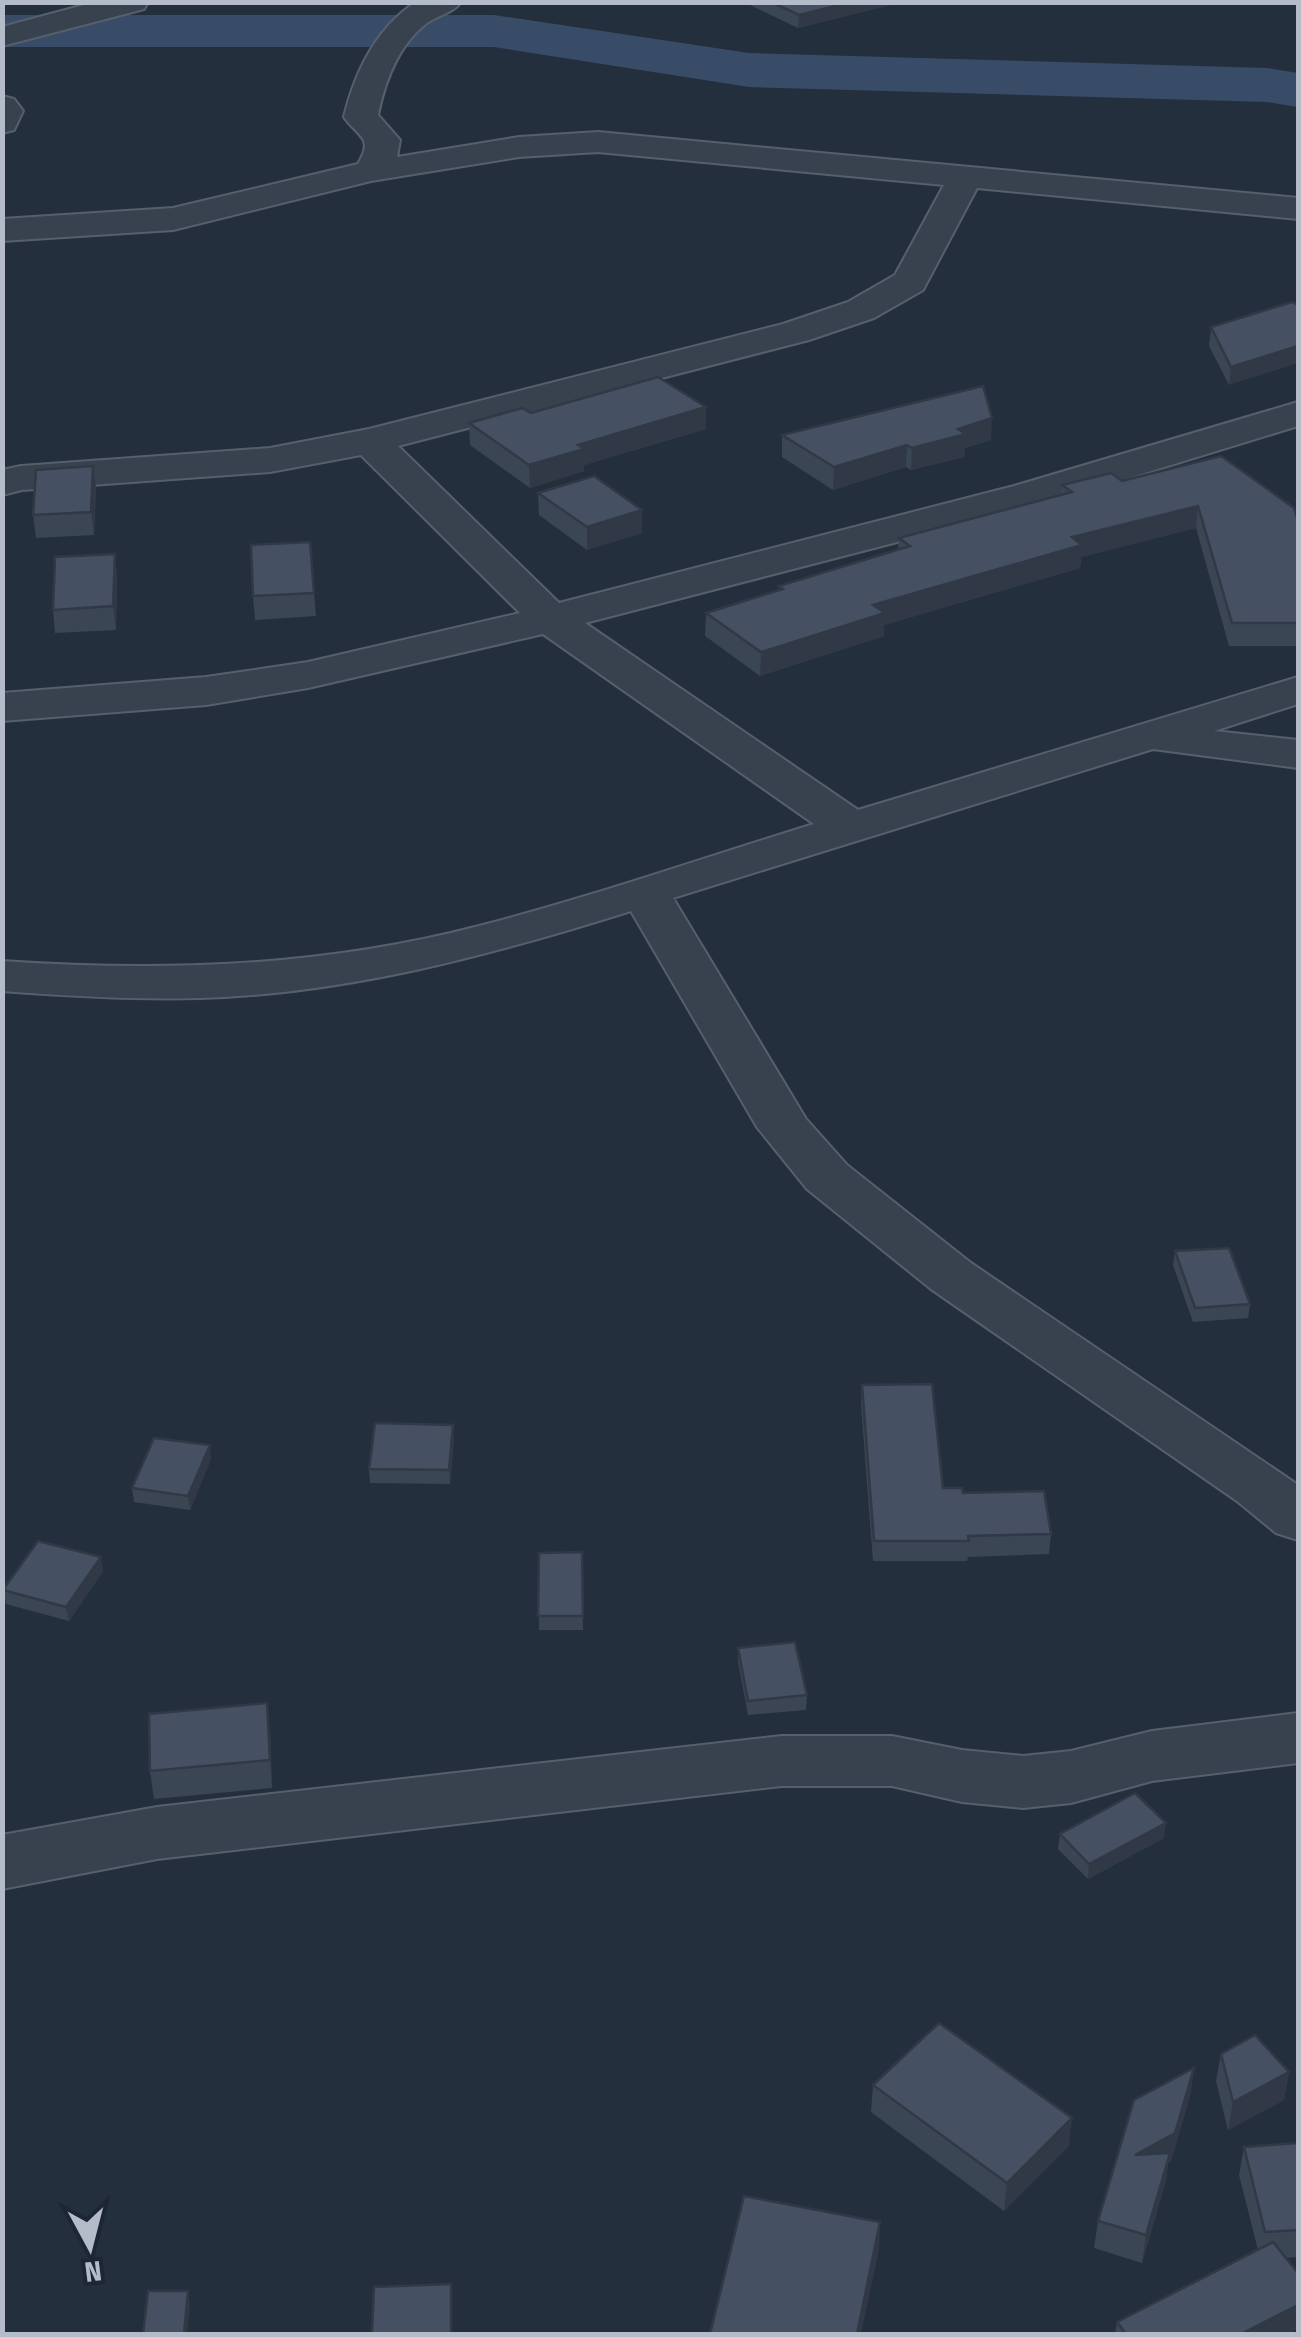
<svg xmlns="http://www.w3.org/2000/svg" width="1301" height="2337" viewBox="0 0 1301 2337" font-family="'Fira Sans Condensed',sans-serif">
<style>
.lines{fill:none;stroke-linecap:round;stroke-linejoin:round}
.river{fill:#394c67;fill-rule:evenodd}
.street-casing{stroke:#565f6c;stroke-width:4}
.street{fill:#38414e;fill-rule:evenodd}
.wall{fill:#3b4654}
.shaded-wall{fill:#303945}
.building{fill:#455162;stroke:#303945;stroke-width:2.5}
</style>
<rect width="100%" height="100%" fill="#242f3e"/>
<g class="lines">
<!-- river -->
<polygon class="river" points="2,15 494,15 749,53 1267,68 1298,73 1298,107 1267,102 749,87 494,47 2,47"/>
<defs>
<g id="street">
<polygon points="95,2 148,2 144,9 2,46 2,27"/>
<path d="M 416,2 L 461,2 C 453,13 438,15 427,23 C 398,45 385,81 378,115 L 400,140 L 397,157 L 519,137 L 598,132 L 1298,198 L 1298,219 L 977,188 L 923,290 L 874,318 L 809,340 L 398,446 L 559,603 L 1014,486 L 1298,402 L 1298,426 L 1044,504 L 585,623 L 858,810 L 1298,677 L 1298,704 L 1214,731 L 1298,740 L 1298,768 L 1153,749 L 673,898 L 806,1119 L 847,1165 L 971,1263 L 1298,1485 L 1298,1540 L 1276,1533 L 1237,1501 L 931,1289 L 807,1189 L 757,1127 L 631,911 C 491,955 347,994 200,998 C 134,1000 68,996 2,991 L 2,961 C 163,972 322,967 479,926 C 592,897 703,858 814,824 L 543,634 L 308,688 L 206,705 L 2,721 L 2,693 L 206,677 L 308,662 L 520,613 L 361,455 L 270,472 L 22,490 L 2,495 L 2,470 L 21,466 L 270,448 L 369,429 L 783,324 L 848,302 L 895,275 L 944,185 L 598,152 L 519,157 L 371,181 L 173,230 L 2,241 L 2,219 L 173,208 L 358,164 C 374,137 359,138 344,117 C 355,72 376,28 416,2 Z"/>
<polygon points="2,96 14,99 23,111 14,130 2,133"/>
<polygon points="1298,1713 1298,1763 1152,1781 1071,1803 1023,1808 962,1802 892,1786 781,1786 157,1859 2,1889 2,1835 157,1807 781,1736 892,1736 962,1750 1023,1756 1071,1751 1152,1731"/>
</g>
</defs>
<!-- street casing -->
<use href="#street" class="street-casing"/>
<!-- street -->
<use href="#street" class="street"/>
</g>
<!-- wall -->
<g class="wall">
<polygon points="255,2 308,2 256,5"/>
<polygon points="744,2 902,2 798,28"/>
<polygon points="1292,302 1229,385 1209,346 1211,327"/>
<polygon points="706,407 706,429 584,465 584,471 530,488 470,445 469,423 531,413"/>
<polygon points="782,435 991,440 965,448 964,457 911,470 906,467 833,490 782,457"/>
<polygon points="1122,481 1298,522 1298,646 1229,646 1196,528 1081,557 1080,568 884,625 884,636 760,676 705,636 706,613 779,590 779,586 898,550 899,538 1061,495 1062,485"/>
<polygon points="96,488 94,535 36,538 33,515"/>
<polygon points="538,493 642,533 587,550 539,515"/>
<polygon points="115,554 117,577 116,630 55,633 53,610"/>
<polygon points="314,593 316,616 255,620 253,596"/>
<polygon points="1175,1251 1250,1304 1248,1318 1193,1322 1173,1265"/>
<polygon points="862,1385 943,1488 963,1493 1051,1534 1049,1554 968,1557 967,1561 873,1561 861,1405"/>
<polygon points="454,1439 450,1484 370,1483 369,1469"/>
<polygon points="211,1459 190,1510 134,1502 132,1488"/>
<polygon points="582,1552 583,1630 539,1630 539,1553"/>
<polygon points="103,1571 69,1621 6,1604 3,1590"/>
<polygon points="738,1648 807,1695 806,1710 748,1715 738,1662"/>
<polygon points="270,1731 272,1788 154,1799 150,1771"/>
<polygon points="1060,1834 1164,1838 1088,1879 1058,1849"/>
<polygon points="1221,2054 1289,2072 1284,2100 1228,2130 1216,2081"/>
<polygon points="1194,2068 1190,2096 1171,2161 1168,2163 1166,2180 1142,2263 1094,2248 1098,2221"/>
<polygon points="873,2085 1069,2146 1004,2211 871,2112"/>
<polygon points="1298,2143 1298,2257 1286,2258 1288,2334 1115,2334 1117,2322 1258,2250 1239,2175 1244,2147"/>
</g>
<!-- shaded-wall -->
<g class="shaded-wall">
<polygon points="851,2 902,2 798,28 799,15"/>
<polygon points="1298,346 1298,363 1229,385 1231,367"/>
<polygon points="706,407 706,429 584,465 584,471 530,488 529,465 578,445"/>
<polygon points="992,418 991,440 965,448 964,457 911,470 912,448 958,429"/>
<polygon points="907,445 906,467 833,490 834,467"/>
<polygon points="93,466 96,488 94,535 91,512"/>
<polygon points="1198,506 1196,528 1081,557 1080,568 884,625 884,636 760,676 761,652 873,605 1072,537"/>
<polygon points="642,510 642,533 587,550 587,527"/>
<polygon points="115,554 117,577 116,630 113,606"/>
<polygon points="453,1425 454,1439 450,1484 449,1470"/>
<polygon points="210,1445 211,1459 190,1510 188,1496"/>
<polygon points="101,1557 103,1571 69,1621 66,1607"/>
<polygon points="267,1703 270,1731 272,1788 270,1760"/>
<polygon points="1166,1823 1164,1838 1088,1879 1089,1864"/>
<polygon points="1194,2068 1190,2096 1171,2161 1168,2163 1166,2180 1142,2263 1146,2235 1135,2155"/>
<polygon points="1289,2072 1284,2100 1228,2130 1233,2102"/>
<polygon points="1072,2118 1069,2146 1004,2211 1007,2183"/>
<polygon points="880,2222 879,2250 861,2334 857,2334"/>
<polygon points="188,2291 190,2305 187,2334 184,2334"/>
<polygon points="1298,2305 1298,2329 1288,2334 1241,2334"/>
</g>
<!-- building -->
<g class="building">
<polygon points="771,2 851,2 799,15"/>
<polygon points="1292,302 1298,305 1298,346 1231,367 1211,327"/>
<polygon points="658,377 706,407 578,445 584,449 529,465 469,423 522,408 531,413"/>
<polygon points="983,386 992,418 958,429 966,434 912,448 907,445 834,467 782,435"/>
<polygon points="1221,456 1294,508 1298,522 1298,623 1232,623 1198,506 1072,537 1082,545 873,605 885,613 761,652 706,613 783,589 779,586 910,546 899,538 1072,492 1062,485 1111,473 1122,481"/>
<polygon points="93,466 91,512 33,515 36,470"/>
<polygon points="594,476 642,510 587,527 538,493"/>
<polygon points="310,542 314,593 253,596 251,545"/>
<polygon points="115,554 113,606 53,610 55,557"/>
<polygon points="1229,1248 1250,1304 1195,1308 1175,1251"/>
<polygon points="932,1384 943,1488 962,1488 963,1493 1044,1491 1051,1534 968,1536 969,1541 874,1541 862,1385"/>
<polygon points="375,1423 453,1425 449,1470 369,1469"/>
<polygon points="154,1438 210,1445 188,1496 132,1488"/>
<polygon points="38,1541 101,1557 66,1607 3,1590"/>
<polygon points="582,1552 583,1616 538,1616 539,1553"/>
<polygon points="795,1642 807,1695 748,1701 738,1648"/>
<polygon points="267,1703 270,1760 150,1771 149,1714"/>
<polygon points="1135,1793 1166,1823 1089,1864 1060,1834"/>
<polygon points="939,2023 1072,2118 1007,2183 873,2085"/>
<polygon points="1255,2035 1289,2072 1233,2102 1221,2054"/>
<polygon points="1194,2068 1175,2133 1135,2155 1170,2153 1146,2235 1098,2221 1134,2100"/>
<polygon points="1298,2143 1298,2230 1265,2232 1244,2147"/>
<polygon points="744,2196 880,2222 857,2334 710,2334"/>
<polygon points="1273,2242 1298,2273 1298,2305 1241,2334 1126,2334 1117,2322"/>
<polygon points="451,2284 451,2334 372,2334 374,2287"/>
<polygon points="148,2291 188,2291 184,2334 143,2334"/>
</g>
<!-- border -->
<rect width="1301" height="2337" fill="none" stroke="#b4bcc9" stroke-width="10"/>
<!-- north arrow -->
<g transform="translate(90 2247) rotate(173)" stroke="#1d2633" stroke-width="8" paint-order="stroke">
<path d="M0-8L18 38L0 25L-18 38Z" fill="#b4bcc9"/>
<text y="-15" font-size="28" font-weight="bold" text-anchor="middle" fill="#b4bcc9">N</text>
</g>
</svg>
